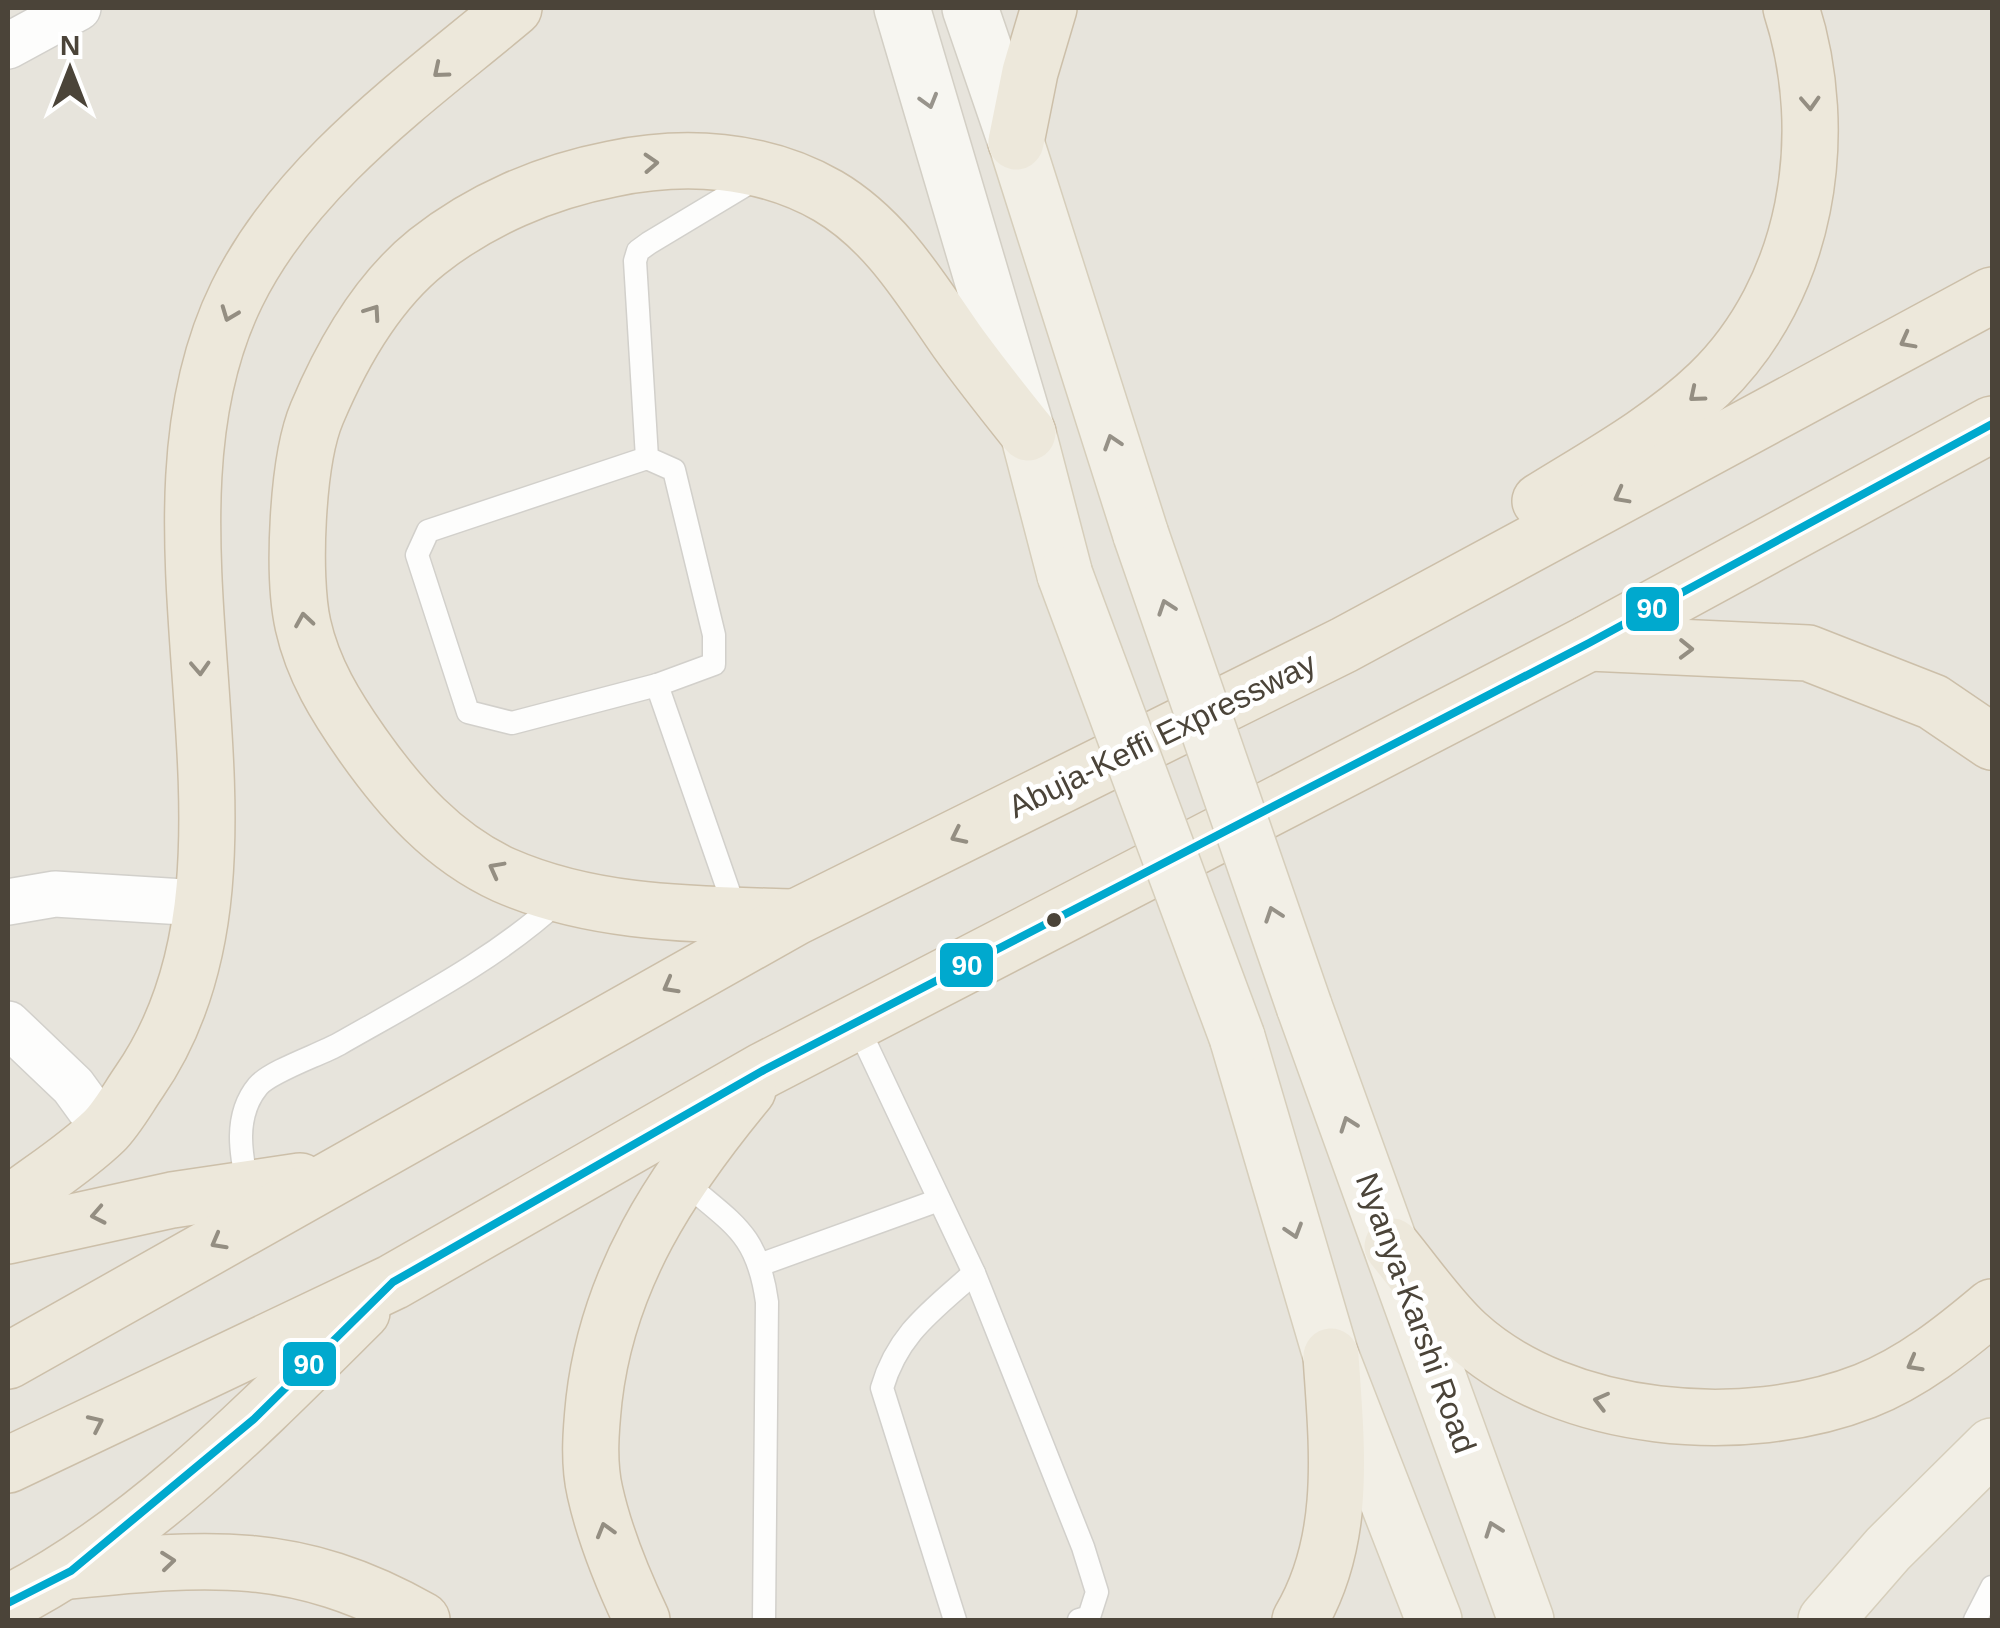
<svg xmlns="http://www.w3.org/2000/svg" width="2000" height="1628" viewBox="0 0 2000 1628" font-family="Helvetica,sans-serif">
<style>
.residential{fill:#e7e4dc}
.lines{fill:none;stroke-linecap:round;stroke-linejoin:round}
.lane-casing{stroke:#d2d0cb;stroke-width:25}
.street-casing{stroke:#d2d0cb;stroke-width:48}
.secondary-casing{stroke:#d3cfc5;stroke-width:58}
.primary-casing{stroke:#d6cebb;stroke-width:58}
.highway-casing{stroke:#ccbfa9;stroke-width:58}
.lane{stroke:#fdfdfc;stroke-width:22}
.street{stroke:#fdfdfc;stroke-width:45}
.secondary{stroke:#f7f6f1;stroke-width:55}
.primary{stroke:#f2efe6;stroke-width:55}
.highway{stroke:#ede8db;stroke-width:55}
.primary-bridge-casing{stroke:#d6cebb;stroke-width:58;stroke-linecap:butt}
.primary-bridge{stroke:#f2efe6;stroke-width:55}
.bus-1-casing{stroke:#fff;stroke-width:15}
.bus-1{stroke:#00a9ce;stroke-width:8}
.oneway{stroke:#948e82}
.oneway2{stroke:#98948c}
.oneway3{stroke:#969187}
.bus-dot{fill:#4b4439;stroke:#fff;stroke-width:4}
.labels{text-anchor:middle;stroke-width:10;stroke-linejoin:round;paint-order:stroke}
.street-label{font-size:32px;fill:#4b4439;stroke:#fff}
.line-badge{stroke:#fff;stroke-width:4}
.badge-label{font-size:28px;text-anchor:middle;font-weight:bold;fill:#fff}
</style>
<rect width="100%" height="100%" fill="#f4f2ee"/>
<!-- residential -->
<rect class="residential" x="8" y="8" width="1984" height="1612"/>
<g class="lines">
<defs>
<g id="lane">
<polyline points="647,458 428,531 417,555 468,712 512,723 657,685 714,664 714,635 674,470 647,458 635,261 638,251 649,243 759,177"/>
<polyline points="657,685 737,915"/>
<polyline points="856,1023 974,1273 1083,1547 1097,1592 1089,1617 1079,1620"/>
<path d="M 680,1178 C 731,1224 757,1230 767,1302 L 764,1620"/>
<path d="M 248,1189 C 241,1155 233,1116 258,1086 C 271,1071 319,1055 339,1044 C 416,1000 498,958 562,898"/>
<polyline points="762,1264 939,1200"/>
<path d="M 955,1620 L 882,1388 C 898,1333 933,1310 974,1273"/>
<polyline points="1975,1620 1992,1587"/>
</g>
<g id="street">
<polyline points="8,46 78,8"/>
<polyline points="8,902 55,894 200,903"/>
<polyline points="8,1024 73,1086 105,1130"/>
</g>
<g id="secondary">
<polyline points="902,8 1027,431"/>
<polyline points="970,8 1016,142"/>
</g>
<g id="primary">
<polyline points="1016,142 1141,535"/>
<polyline points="1028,433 1065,575"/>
<polyline points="1304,1006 1526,1620"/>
<polyline points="1237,1037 1331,1356 1434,1620"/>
<polyline points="1826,1620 1888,1549 1992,1446"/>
</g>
<g id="highway">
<polyline points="1016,142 1030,72 1049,8"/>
<path d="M 1540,501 C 1598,465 1660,431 1709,384 C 1808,288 1832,135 1791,8"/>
<polyline points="1589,643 1808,653 1933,702 1992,742"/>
<path d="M 793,917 C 696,914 595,915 504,875 C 443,847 400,798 362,744 C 336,707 313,670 303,625 C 292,576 297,460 317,413 C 341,356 377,292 427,252 C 480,210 545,182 612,169 C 684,154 762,158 828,196 C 886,230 920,288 957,341 C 980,373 1004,403 1028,433"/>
<path d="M 8,1205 C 39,1181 75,1159 104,1131 C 117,1118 128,1098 139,1082 C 294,859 118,536 237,294 C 296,174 415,91 514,8"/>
<polyline points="8,1236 172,1200 300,1181"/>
<path d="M 1392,1246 C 1416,1275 1439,1309 1466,1334 C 1564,1424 1746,1438 1865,1391 C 1913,1372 1954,1339 1992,1307"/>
<polyline points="8,1361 796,917 1344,645 1992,295"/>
<polyline points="8,1465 393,1282 764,1070 1589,643 1992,424"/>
<path d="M 71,1571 C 207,1557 297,1549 422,1620"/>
<path d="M 8,1603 C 143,1534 255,1418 362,1312"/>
<path d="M 642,1620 C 622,1578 605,1537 595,1492 C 588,1462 591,1429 594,1400 C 608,1278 671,1183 748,1090"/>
<path d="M 1300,1620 C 1348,1539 1337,1446 1331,1356"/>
</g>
</defs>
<!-- lane casing -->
<use href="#lane" class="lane-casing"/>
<!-- street casing -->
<use href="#street" class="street-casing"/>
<!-- secondary casing -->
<use href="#secondary" class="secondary-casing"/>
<!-- primary casing -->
<use href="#primary" class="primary-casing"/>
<!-- highway casing -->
<use href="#highway" class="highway-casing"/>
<!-- lane -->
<use href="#lane" class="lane"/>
<!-- street -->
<use href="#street" class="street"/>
<!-- secondary -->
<use href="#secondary" class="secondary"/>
<!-- primary -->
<use href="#primary" class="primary"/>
<!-- highway -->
<use href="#highway" class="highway"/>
<defs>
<g id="primary-bridge">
<polyline points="1141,535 1304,1006"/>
<polyline points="1065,575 1237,1037"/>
</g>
</defs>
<!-- primary-bridge casing -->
<use href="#primary-bridge" class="primary-bridge-casing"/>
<!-- primary-bridge -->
<use href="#primary-bridge" class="primary-bridge"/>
<defs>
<polyline id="bus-1" points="8,1603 71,1571 254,1419 393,1282 764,1070 1589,643 1992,424"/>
</defs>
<!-- bus-1 casing -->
<use href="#bus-1" class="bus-1-casing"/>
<!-- bus-1 -->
<use href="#bus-1" class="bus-1"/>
</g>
<!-- one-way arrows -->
<defs><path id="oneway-chevron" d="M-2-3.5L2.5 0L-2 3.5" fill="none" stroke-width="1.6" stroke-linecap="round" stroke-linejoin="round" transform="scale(2.5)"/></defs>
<g class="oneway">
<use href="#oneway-chevron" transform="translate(440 71) rotate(140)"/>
<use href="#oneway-chevron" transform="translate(1810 103) rotate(87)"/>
<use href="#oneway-chevron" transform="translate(651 163) rotate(-3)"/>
<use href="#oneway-chevron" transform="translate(373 312) rotate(-55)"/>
<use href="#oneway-chevron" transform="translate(229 314) rotate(111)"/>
<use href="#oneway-chevron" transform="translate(1907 341) rotate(152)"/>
<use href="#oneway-chevron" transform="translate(1696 395) rotate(140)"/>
<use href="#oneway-chevron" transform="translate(1621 496) rotate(152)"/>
<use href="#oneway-chevron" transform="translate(304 620) rotate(-99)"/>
<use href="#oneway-chevron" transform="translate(1686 649) rotate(1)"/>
<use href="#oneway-chevron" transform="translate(200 668) rotate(87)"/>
<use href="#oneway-chevron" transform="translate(958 836) rotate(154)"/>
<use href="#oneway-chevron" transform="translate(496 869) rotate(-152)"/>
<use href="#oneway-chevron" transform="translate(670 986) rotate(151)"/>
<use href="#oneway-chevron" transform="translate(98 1215) rotate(169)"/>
<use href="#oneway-chevron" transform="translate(218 1242) rotate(151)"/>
<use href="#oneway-chevron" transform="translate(1914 1364) rotate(151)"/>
<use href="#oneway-chevron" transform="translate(1601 1401) rotate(-166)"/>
<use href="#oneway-chevron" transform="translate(96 1423) rotate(-25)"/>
<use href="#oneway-chevron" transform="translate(605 1530) rotate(-106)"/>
<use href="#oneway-chevron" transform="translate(168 1561) rotate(-6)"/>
</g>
<use class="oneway2" href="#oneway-chevron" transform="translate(929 101) rotate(74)"/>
<g class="oneway3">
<use href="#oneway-chevron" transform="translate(1112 442) rotate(-108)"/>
<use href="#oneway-chevron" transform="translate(1166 607) rotate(-109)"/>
<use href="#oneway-chevron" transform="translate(1273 914) rotate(-109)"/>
<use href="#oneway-chevron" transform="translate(1348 1124) rotate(-110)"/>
<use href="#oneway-chevron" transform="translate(1294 1231) rotate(73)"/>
<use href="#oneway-chevron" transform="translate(1493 1529) rotate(-110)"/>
</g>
<!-- markers -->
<circle class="bus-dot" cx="1054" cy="920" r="9"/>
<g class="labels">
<!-- street labels -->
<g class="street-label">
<text transform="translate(1162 735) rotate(-26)" y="11">Abuja-Keffi Expressway</text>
<text transform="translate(1416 1313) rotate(70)" y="11">Nyanya-Karshi Road</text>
</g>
</g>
<g class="line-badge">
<rect x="1624" y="585" width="57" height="48" rx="10" fill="#00a9ce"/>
<rect x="938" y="941" width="57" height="48" rx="10" fill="#00a9ce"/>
<rect x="281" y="1340" width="57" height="48" rx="10" fill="#00a9ce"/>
</g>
<g class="badge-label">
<text x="1652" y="618">90</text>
<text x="967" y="975">90</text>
<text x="309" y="1374">90</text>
</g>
<!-- border -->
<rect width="2000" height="1628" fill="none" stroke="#4b4439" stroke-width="20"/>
<!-- north arrow -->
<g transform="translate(70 70)" stroke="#ffffff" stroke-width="8" paint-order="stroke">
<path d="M0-8L18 38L0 25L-18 38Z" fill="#4b4439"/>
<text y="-15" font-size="28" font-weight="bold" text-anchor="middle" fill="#4b4439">N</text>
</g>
</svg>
